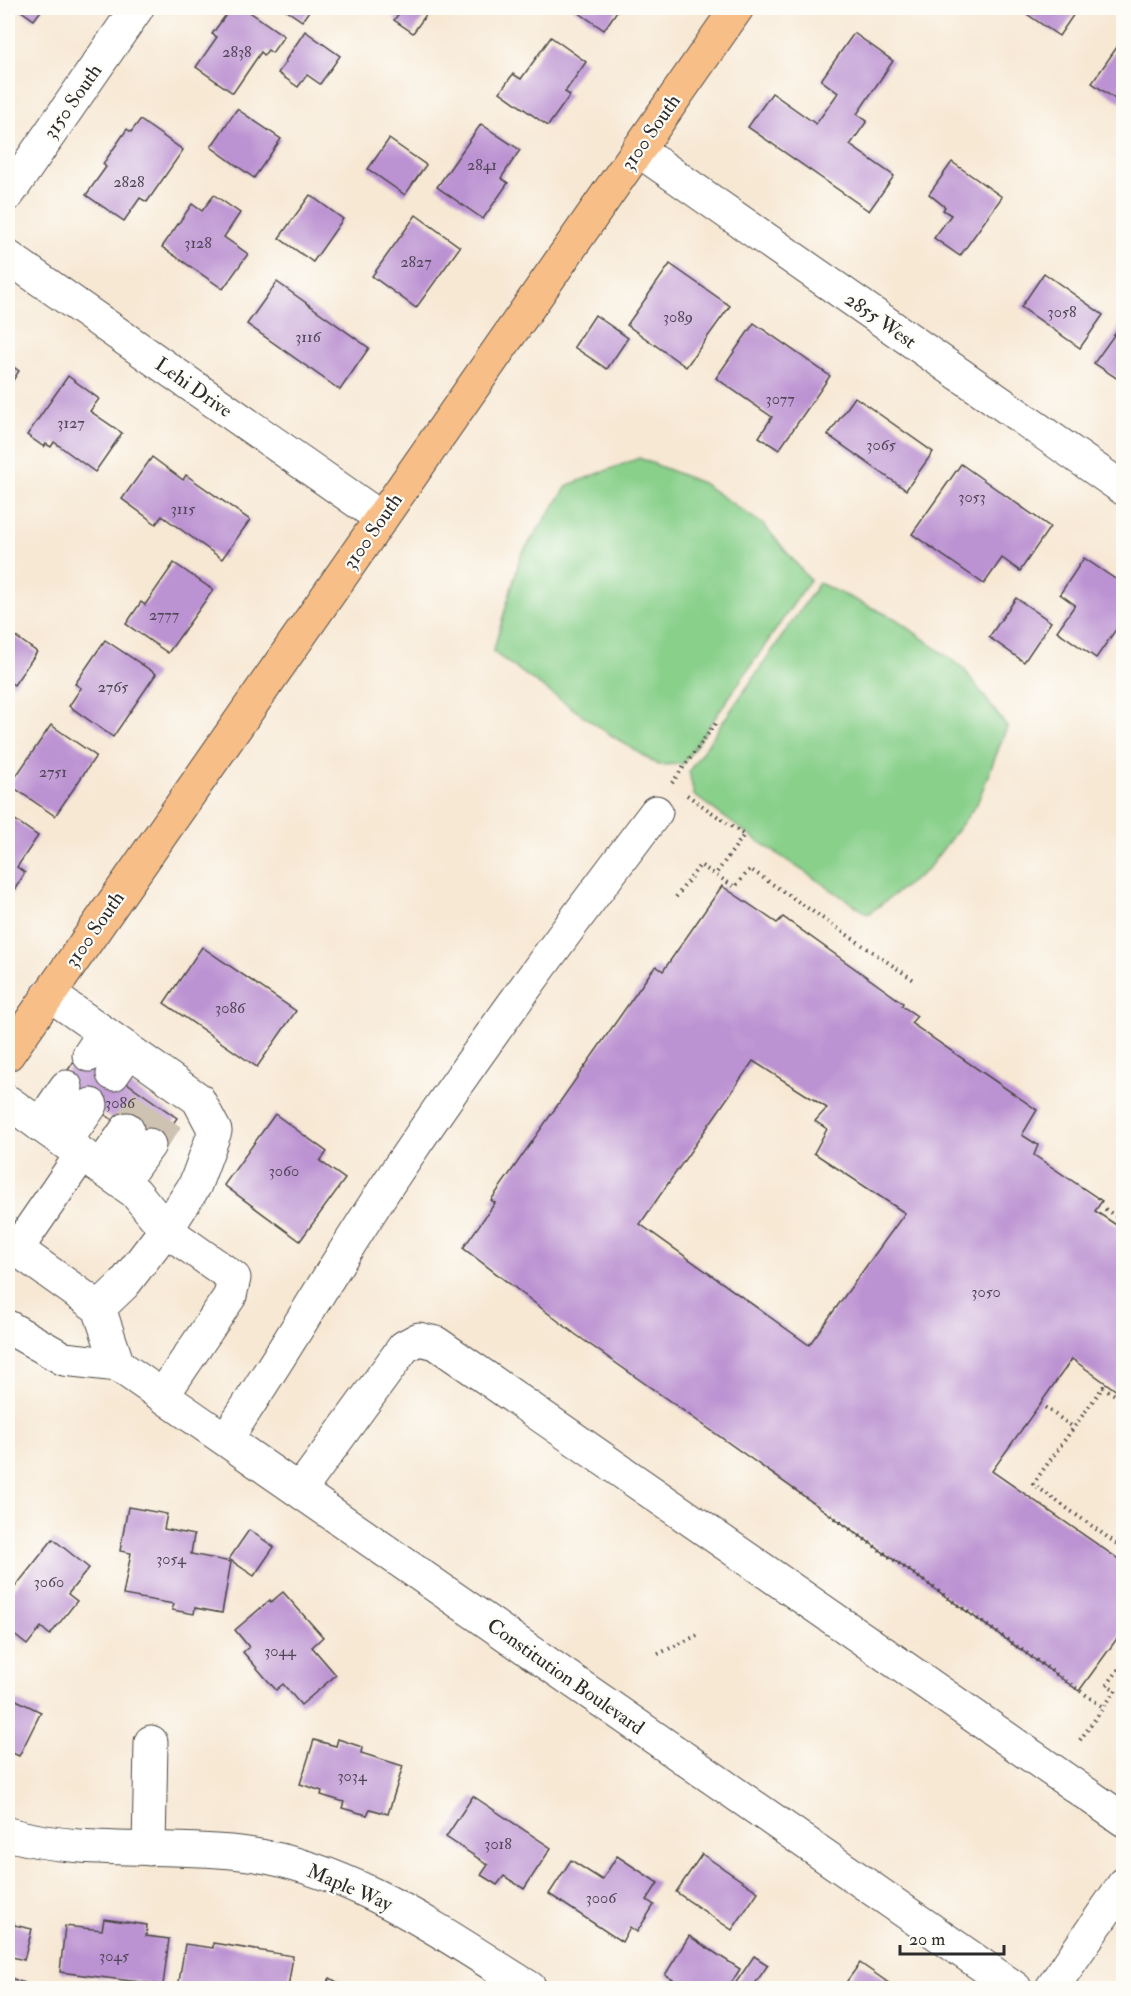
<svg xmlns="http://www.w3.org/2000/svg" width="1131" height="1996" viewBox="0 0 1131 1996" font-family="'IM FELL Double Pica',serif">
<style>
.green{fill:#89d08b;stroke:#5a7e5b;stroke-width:1.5}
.building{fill:#bc93d2;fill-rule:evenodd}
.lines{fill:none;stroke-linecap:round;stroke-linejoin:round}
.minor-tunnel{stroke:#cec2b2;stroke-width:33;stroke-dasharray:33 16;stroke-linecap:butt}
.minor-casing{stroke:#4a4744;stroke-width:35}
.major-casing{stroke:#4a4744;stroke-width:35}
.path{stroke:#4a4744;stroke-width:4;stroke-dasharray:1.5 4.5;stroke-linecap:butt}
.minor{stroke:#fff;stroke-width:33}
.major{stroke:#f7be88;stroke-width:33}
.labels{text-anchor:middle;stroke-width:4.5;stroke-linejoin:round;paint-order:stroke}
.number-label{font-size:16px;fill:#4f4555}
.street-label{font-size:20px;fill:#2b2b2b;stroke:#fdfcf7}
</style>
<rect width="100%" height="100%" fill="#fdfcf7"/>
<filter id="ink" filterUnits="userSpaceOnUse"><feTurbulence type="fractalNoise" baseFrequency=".0167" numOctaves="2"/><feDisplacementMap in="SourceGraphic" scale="12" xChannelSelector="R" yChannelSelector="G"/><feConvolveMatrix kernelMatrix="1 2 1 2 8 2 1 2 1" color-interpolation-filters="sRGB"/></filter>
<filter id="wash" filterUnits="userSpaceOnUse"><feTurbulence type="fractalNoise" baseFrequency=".008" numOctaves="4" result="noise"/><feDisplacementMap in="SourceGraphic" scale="24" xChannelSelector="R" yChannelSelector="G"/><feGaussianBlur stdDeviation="1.35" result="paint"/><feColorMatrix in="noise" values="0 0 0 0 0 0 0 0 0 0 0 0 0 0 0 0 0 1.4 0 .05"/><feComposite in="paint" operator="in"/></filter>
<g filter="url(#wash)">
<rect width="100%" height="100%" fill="#f7e8d4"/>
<!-- green -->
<g class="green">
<polygon points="639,458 702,483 764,525 810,580 683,764 658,765 606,732 493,652 521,555 568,485"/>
<polygon points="819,583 896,619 963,668 1007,727 977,804 927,870 868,914 746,833 694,795 689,771"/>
</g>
<g id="blocks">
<!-- building -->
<g class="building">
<polygon points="17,8 43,8 34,20"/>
<polygon points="231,8 244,8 284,36 272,53 268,50 264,55 261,52 233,93 196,67 217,37 212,34"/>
<polygon points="283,8 311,8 302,21"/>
<polygon points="403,8 427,8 430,9 413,33 394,20"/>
<polygon points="572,8 619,8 604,30"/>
<polygon points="1018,8 1078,8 1059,36"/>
<polygon points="305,31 340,56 320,84 307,75 298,87 278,73 286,62 285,61"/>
<polygon points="854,33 893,61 857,114 867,121 850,145 894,176 869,211 748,127 772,93 816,124 838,93 821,80"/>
<polygon points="551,37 586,62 565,92 570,95 548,126 500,92 513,74 521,79"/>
<polygon points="1124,37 1124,105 1092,83"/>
<polygon points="237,109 281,139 254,178 211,147"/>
<polygon points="140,120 183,150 147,202 140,198 124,221 86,195 106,167 103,164 127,129 131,132"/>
<polygon points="481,124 520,150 501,178 508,183 483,219 437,187"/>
<polygon points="389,139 426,165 405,195 368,169"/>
<polygon points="952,162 1002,197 960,256 934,238 951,215 943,210 945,207 929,194"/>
<polygon points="214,195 240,213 224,237 248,254 223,289 162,247 192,204 202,211"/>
<polygon points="310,195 343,219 313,262 279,238"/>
<polygon points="416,215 460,247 416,308 372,276"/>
<polygon points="670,264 730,306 686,367 627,325"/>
<polygon points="1044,273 1103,315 1080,348 1021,307"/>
<polygon points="277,282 369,348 340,390 247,324"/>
<polygon points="595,315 628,338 607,369 574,347"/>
<polygon points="1124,321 1124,383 1094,363"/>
<polygon points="754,323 830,376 779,450 759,437 772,417 716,378"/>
<polygon points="8,363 19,371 8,388"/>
<polygon points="68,376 99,399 90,411 122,433 95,472 54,442 51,447 46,444 44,447 27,435"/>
<polygon points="855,397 933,452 906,490 828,435"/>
<polygon points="152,457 183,480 186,475 250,520 222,559 162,516 156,524 122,499"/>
<polygon points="961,464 1050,527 1020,571 1002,558 984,584 912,534"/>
<polygon points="1084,558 1124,585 1124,618 1096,658 1057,631 1075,605 1060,594"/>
<polygon points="174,563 213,590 168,653 126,624 141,602 145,605"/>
<polygon points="1016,598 1051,622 1024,662 989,637"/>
<polygon points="8,631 37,652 14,685 8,681"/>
<polygon points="105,640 156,674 113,737 69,706 81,688 75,684"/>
<polygon points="51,725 96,756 55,816 10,785"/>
<polygon points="8,815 38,836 17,867 25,873 8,900"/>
<path d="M 722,886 L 777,923 L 783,917 L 903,1003 L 902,1006 L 917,1016 L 911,1023 L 1037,1110 L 1022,1135 L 1038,1145 L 1034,1155 L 1102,1201 L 1095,1211 L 1124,1230 L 1124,1396 L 1072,1359 L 992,1471 L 1124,1563 L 1124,1629 L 1079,1691 L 575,1334 L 463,1248 L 495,1203 L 491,1200 L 651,972 L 656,966 L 663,971 ZM 753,1061 L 827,1108 L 815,1121 L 827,1129 L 814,1153 L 905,1213 L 809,1345 L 640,1224 Z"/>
<polygon points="202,947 296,1011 257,1067 164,1003"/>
<polygon points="81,1051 177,1118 155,1149 59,1083"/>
<polygon points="275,1114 327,1152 320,1161 345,1179 300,1241 224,1185"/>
<polygon points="128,1507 167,1514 164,1529 194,1535 191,1554 231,1562 222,1613 195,1608 194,1614 172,1610 174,1604 123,1595 131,1553 120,1551"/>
<polygon points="249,1530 274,1547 254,1576 229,1559"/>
<polygon points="53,1539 89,1568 68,1594 77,1601 50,1635 41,1627 27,1645 8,1630 8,1596"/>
<polygon points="283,1592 323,1637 312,1647 336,1675 301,1705 283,1684 276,1690 243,1652 249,1647 235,1630 270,1600 271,1602"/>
<polygon points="8,1696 41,1712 19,1756 8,1751"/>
<polygon points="338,1739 362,1747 361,1753 403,1766 388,1814 370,1809 367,1815 342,1808 344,1802 321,1795 322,1791 300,1784 314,1740 336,1746"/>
<polygon points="473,1796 551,1848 524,1889 504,1876 497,1885 481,1875 488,1865 446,1837"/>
<polygon points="702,1854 758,1892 732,1930 676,1892"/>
<polygon points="617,1856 658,1883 647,1900 654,1905 637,1932 630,1927 622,1942 549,1894 571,1860 602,1880"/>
<polygon points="104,1919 147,1925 146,1936 169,1939 163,1985 60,1972 65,1926 102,1930"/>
<polygon points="8,1920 14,1922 14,1925 32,1929 24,1960 8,1956"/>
<polygon points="689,1936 740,1969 728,1988 686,1988 665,1975"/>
<polygon points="213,1943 293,1956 288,1988 178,1988 185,1944 213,1948"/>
<polygon points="754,1956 768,1965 752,1988 742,1988 735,1984"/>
<polygon points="860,1963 896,1988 842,1988"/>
<polygon points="8,1977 30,1985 30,1988 8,1988"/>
<polygon points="330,1978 347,1988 324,1988"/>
</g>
</g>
</g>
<g filter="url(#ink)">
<use href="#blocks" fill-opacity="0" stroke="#4a4744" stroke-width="1.5"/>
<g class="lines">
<!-- minor-tunnel -->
<g class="minor-tunnel">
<polyline points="127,1129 149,1099"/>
<polyline points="149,1145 170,1114"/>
</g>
<defs>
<g id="minor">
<polyline points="638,150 1124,489"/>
<polyline points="8,194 137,8"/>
<polyline points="8,257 381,518"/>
<polyline points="49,994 198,1099 215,1131 195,1185 170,1224 124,1284 99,1308"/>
<polyline points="89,1055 104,1033"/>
<polyline points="113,1074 129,1051"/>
<polyline points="8,1102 135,1192 166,1230 234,1278 230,1296 163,1395"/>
<polyline points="40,1125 66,1087"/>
<polyline points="65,1142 91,1105"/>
<polyline points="101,1167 127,1129"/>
<polyline points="122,1182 149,1145"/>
<polyline points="8,1243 99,1308 118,1365"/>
<polyline points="16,1250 82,1154"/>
<polyline points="8,1327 64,1359 118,1365 1015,1988"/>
<path d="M 226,1439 C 285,1352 337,1260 396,1172 C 479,1049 566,930 656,812"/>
<polyline points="300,1490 404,1347 419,1339 436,1343 1124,1820"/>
<path d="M 8,1834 C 86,1856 168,1843 248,1854 C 353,1868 443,1934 530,1988"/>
<polyline points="149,1849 151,1742"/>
<polyline points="1052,1988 1124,1884"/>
</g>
<polyline id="major" points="8,1054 737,8"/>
</defs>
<!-- minor casing -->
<use href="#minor" class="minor-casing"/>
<!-- major casing -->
<use href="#major" class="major-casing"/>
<!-- path -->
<g class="path">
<polyline points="672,783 718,720"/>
<polyline points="687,795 744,835 715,875"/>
<polyline points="676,897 700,865 735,887 750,869 914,980"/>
<polyline points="1105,1209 1124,1222"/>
<polyline points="1124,1401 1103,1387 1033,1484 1124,1549"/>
<polyline points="1040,1404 1073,1427"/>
<polyline points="830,1515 1103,1707"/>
<polyline points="658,1654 698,1635"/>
<polyline points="1080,1740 1116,1690 1107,1685 1124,1662"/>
</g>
<!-- minor -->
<use href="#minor" class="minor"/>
<!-- major -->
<use href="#major" class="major"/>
</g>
</g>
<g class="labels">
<!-- number labels -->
<g class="number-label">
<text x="237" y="57">2838</text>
<text x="482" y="170">2841</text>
<text x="129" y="187">2828</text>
<text x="198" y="248">3128</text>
<text x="416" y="267">2827</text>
<text x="1062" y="317">3058</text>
<text x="678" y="322">3089</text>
<text x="308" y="342">3116</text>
<text x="780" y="404">3077</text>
<text x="71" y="428">3127</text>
<text x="881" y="450">3065</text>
<text x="972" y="502">3053</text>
<text x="183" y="514">3115</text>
<text x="164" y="620">2777</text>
<text x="113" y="692">2765</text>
<text x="53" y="777">2751</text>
<text x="230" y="1013">3086</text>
<text x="120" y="1108">3086</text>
<text x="284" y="1176">3060</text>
<text x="986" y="1297">3050</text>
<text x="171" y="1564">3054</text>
<text x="49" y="1587">3060</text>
<text x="280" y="1656">3044</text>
<text x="352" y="1781">3034</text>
<text x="498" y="1849">3018</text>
<text x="601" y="1903">3006</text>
<text x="114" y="1961">3045</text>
</g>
<!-- street labels -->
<g class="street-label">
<text transform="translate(72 101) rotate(-55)" y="7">3150 South</text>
<text transform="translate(650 132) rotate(-55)" y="7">3100 South</text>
<text transform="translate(881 320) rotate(35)" y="7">2855 West</text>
<text transform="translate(194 387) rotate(35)" y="7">Lehi Drive</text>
<text transform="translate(372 531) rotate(-55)" y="7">3100 South</text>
<text transform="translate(94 929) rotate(-55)" y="7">3100 South</text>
<text transform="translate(566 1676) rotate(35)" y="7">Constitution Boulevard</text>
<text transform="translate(350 1887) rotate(23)" y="7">Maple Way</text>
</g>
</g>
<!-- margin -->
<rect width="1131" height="1996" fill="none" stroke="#fdfcf7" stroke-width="30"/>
<!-- scale -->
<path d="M900 1945v9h104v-9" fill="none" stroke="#2b2b2b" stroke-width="3"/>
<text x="909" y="1945" font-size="18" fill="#2b2b2b" stroke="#fdfcf7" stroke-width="4.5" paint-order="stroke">20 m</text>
</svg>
